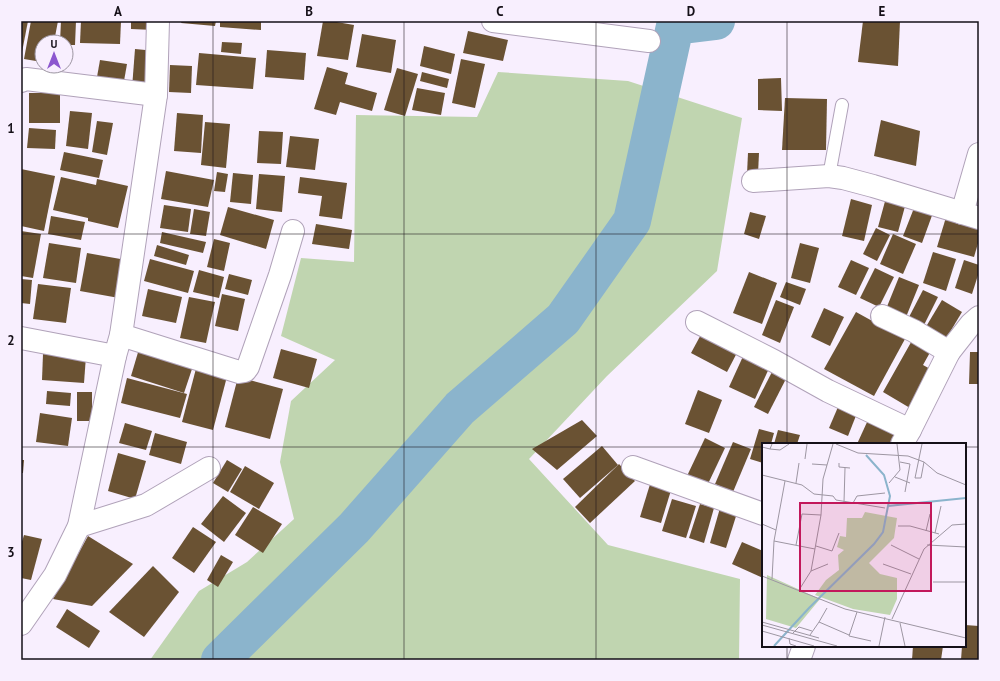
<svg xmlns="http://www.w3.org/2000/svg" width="1000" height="681" viewBox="0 0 1000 681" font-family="'PT Sans',sans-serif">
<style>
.green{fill:#c0d5b0}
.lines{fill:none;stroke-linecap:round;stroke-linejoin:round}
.river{stroke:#8bb4cc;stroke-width:38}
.building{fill:#6a5233}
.lane-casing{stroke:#b0a2b9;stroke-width:14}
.street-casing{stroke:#b0a2b9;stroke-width:24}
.lane{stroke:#fff;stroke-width:12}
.street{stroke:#fff;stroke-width:22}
.grid{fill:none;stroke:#151018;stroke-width:1;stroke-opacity:0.55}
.inset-river{fill:none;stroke:#8bb4cc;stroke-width:2}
.inset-road{fill:none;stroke:#9d96a2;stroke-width:1}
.view{fill:#c2185b;fill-opacity:0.15;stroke:#c2185b;stroke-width:2}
.inset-edge{fill:none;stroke:#151018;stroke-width:2}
.neatline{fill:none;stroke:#151018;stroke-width:1.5}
.grid-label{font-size:13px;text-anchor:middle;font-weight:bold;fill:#151018}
</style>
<rect width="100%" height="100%" fill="#f8effe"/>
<!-- green -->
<polygon class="green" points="498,72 628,81 742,118 717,271 607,376 529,459 608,545 740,579 739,660 150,660 199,591 247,562 294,519 280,462 291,401 335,360 281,336 301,258 354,262 356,115 477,117"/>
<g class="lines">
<!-- river -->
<polyline class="river" points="220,660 354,528 460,408 563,319 632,221 675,26 716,21"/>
</g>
<!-- building -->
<g class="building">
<polygon points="21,21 28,21 22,52 21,52"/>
<polygon points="31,21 58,21 54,42 42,42 42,62 24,59"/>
<polygon points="61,21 76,21 75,45 66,45 66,42 60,42"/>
<polygon points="81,21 121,21 120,44 80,43"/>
<polygon points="131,21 154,21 154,30 131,29"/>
<polygon points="182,21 216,21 215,26 181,23"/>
<polygon points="220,21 261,21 261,30 220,27"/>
<polygon points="323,21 331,21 354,25 348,60 317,56"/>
<polygon points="863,21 900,21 898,66 858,62"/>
<polygon points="468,31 508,40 503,61 463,53"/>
<polygon points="362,34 396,40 391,73 356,67"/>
<polygon points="222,42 242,43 241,54 221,52"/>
<polygon points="424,46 455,54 451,74 420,66"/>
<polygon points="135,49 156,51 153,90 132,88"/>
<polygon points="267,50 306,53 304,80 265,77"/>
<polygon points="199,53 256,58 253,89 196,85"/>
<polygon points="461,59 485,64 475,108 452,103"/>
<polygon points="100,60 127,64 124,81 97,77"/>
<polygon points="170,65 192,66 191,93 169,92"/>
<polygon points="327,67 348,73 345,84 377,93 372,111 340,102 336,115 314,109"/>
<polygon points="397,68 418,74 405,116 384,110"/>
<polygon points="422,72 449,79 447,88 420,81"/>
<polygon points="781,78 782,111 758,110 758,79"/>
<polygon points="417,88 445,93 441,115 412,110"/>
<rect x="29" y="93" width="31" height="30"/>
<polygon points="785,98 827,99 826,150 782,150"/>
<polygon points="70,111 92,113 88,149 66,146"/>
<polygon points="177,113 203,115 201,153 174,151"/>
<polygon points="881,120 920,131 916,166 874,156"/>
<polygon points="97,121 113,123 107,155 92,152"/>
<polygon points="205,122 230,124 226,168 201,165"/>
<polygon points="29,128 56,130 55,149 27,148"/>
<polygon points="259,131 283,132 281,164 257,163"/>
<polygon points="290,136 319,139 315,170 286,167"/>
<polygon points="64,152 103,160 99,178 60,170"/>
<polygon points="748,153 759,153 758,174 747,174"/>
<polygon points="21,169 55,176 44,231 21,226"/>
<polygon points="166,171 214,180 208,207 161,199"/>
<polygon points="217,172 228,174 225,192 214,191"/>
<polygon points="233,173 253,175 251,204 230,202"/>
<polygon points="259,174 285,176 282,212 256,209"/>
<polygon points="61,177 96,185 97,179 128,186 118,228 88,221 88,218 53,210"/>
<polygon points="300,177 347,183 342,219 319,216 322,196 298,193"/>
<polygon points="887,194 907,199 898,232 878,227"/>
<polygon points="851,199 872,205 864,241 842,236"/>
<polygon points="916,203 934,210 922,243 903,236"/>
<polygon points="164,205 191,209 188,232 160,228"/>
<polygon points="228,207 274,220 266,249 220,235"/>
<polygon points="194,209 210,212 206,236 190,234"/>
<polygon points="750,212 766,216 759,239 744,234"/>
<polygon points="947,214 979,224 979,240 974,257 937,247"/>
<polygon points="51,216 85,222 81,240 48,234"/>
<polygon points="316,224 352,230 349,249 312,244"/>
<polygon points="876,228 890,235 877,261 863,254"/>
<polygon points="21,231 41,234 33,278 21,276"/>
<polygon points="162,232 206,242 203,253 160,243"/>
<polygon points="893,234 916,244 903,274 880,264"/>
<polygon points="214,239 230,243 224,271 207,267"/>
<polygon points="49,243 81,248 76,283 43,278"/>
<polygon points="800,243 819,248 810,283 791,278"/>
<polygon points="157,245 189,255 186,265 154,256"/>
<polygon points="933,252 956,259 946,291 923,283"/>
<polygon points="87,253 126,260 119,298 80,291"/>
<polygon points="150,259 194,271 188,293 144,281"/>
<polygon points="851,260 869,268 856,295 838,287"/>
<polygon points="964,260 979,265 979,272 972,294 955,288"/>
<polygon points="875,268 894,277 879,307 860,298"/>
<polygon points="199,270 224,277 219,298 193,292"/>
<polygon points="749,272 777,283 762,324 733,313"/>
<polygon points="229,274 252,280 248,295 225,289"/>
<polygon points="899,277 919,285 906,317 886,309"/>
<polygon points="21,279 32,280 30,304 21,303"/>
<polygon points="786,282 806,289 800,305 780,297"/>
<polygon points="38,284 71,288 66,323 33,319"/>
<polygon points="148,289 182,297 176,323 142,316"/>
<polygon points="923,290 938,297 923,327 908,319"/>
<polygon points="222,294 245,299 238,331 215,326"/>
<polygon points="189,297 215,302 206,343 180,338"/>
<polygon points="776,300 794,307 780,343 762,335"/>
<polygon points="942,300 962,312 944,342 924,330"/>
<polygon points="824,308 844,317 830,346 811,337"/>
<polygon points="856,312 905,339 874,396 824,369"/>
<polygon points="704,329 740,347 727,372 691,353"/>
<polygon points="914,337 933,347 923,365 932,370 910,408 883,392"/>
<polygon points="139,349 193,366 184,393 131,376"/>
<polygon points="281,349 317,359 309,388 273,378"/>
<polygon points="745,352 771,364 755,399 729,387"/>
<polygon points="970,352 979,352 979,384 969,384"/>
<polygon points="43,354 86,356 84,383 42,380"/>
<polygon points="198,361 229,369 213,430 182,422"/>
<polygon points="775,366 789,373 768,414 754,407"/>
<polygon points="238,377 283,389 270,439 225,427"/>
<polygon points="127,378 187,394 180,418 121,403"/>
<polygon points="698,390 722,400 709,433 685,424"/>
<polygon points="47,391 71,393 70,406 46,404"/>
<rect x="77" y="392" width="15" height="29"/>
<polygon points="841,400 859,408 848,436 829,428"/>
<polygon points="40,413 72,418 68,446 36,442"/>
<polygon points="582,420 597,436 557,470 532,449"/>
<polygon points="868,420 899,434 894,444 857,444"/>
<polygon points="125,423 152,431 146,450 119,443"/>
<polygon points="759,429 774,433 771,444 763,444 763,463 750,459"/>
<polygon points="778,430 800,435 797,444 774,444"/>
<polygon points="155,433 187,442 181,464 149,455"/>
<polygon points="705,438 725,448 707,486 687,476"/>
<polygon points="733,442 751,449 733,492 715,484"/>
<polygon points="602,446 618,465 580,498 563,479"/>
<polygon points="118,453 146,461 135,499 108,491"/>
<polygon points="21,460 24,460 23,473 21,473"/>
<polygon points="227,460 242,469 228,492 213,483"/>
<polygon points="619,464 635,481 590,523 575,507"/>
<polygon points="245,466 274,483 259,509 230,492"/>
<polygon points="651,481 672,487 661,523 640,517"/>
<polygon points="223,496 246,513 224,542 201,524"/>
<polygon points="672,499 696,506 686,538 662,531"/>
<polygon points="700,504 714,508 704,543 689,538"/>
<polygon points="253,507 282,524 263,553 235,535"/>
<polygon points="720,508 737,513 726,548 710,543"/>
<polygon points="193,527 216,542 194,573 172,558"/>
<polygon points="24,535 42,539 31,580 21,578 21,545"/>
<polygon points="88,536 133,564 92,606 53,599"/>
<polygon points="742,542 763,551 763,578 732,564"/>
<polygon points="221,555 233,562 218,587 207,580"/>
<polygon points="153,566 179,592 144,637 109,612"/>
<polygon points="67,609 100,631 89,648 56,627"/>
<polygon points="965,625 979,626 979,660 961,660 962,646 965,646"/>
<polygon points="913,646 943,646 941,660 912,660"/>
</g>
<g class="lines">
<defs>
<polyline id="lane" points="829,176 842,105"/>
<g id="street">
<polyline points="493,21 649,41"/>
<polyline points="21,81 26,79 156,95"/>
<polyline points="753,181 829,176 843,178 873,186 979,218"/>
<polyline points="962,213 979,154"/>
<polyline points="882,316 914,331 949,352"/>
<polyline points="697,322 774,361 828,391 910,430"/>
<polyline points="121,335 239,372 245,371 248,367 280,275 293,231"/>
<polyline points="21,338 115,356"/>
<polyline points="902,444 910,430 949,352 971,324 979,317"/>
<polyline points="633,467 763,514"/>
<polyline points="79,526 146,505 209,468"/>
<polyline points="21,624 55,575 79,526 115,356 121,335 156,95 158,21"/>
<polyline points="799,660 804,646"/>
</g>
</defs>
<!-- lane casing -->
<use href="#lane" class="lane-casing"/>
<!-- street casing -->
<use href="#street" class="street-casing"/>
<!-- lane -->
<use href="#lane" class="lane"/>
<!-- street -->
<use href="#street" class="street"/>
</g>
<!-- grid -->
<path class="grid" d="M 213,21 L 213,660M 404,21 L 404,660M 596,21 L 596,660M 787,21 L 787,444M 21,234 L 979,234M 21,447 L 763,447M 965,447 L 979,447M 787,646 L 787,660"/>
<!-- overview -->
<g transform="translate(762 443)">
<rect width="204" height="204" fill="#f8effe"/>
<path d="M 103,69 L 135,75 L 132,95 L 107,120 L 118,131 L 135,135 L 135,156 L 128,172 L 91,166 L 53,152 L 64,137 L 77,127 L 76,112 L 82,107 L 75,104 L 78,93 L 84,94 L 85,75 L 100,75 ZM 5,132 L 58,156 L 34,185 L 4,176 Z" fill="#c0d5b0"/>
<path class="inset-river" d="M 104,12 L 122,32 L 128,53 L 126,63M 12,203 L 47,165 L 112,101 L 121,89 L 126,63 L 204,55"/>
<path class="inset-road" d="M 74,1 L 96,10 L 146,13 L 162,19 L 175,30 L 204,42M 160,1 L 153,35 L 159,35 L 162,19M 0,4 L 8,6 L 10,1M 8,6 L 18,7 L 27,1M 43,16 L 45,1M 138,19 L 148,21 L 143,49M 77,20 L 77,24 L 88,25M 50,21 L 65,22M 0,32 L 40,42 L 52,51 L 71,53 L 74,57 L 123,65M 133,34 L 148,40M 34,40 L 37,20M 127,40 L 138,27 L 135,1M 82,59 L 83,25M 91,60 L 95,53 L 123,50M 0,81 L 14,87M 136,83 L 148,83 L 177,91M 164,88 L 168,71M 173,90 L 179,63M 12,98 L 53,106M 34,102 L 40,71 L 59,72M 129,102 L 157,116M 165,102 L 204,104M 54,103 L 70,108 L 77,90M 121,121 L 149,131M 49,128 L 66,121M 0,133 L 83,166 L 204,195M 10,136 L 12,98 L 23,38M 171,139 L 204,139M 37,147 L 49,128 L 59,72 L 61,36 L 71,1M 95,169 L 87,193 L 109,198M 130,176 L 162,106 L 190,82 L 204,81M 0,179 L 57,195M 57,179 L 65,165M 138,180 L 143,203M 0,182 L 75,203M 0,188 L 52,203M 31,190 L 37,184 L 50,188M 48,192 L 57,179 L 87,192M 27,195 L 28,201 L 34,203M 117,203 L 123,174"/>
<path class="view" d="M 38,60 L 169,60 L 169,148 L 38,148 Z"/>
<rect width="204" height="204" class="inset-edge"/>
</g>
<!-- border -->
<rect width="1000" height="681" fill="none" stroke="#f8effe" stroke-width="44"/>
<!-- north arrow -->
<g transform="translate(54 54)"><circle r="19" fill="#f8effe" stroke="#9d96a2"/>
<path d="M0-3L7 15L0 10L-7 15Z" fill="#8c57cf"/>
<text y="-6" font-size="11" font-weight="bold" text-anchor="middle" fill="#151018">U</text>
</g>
<rect x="22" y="22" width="956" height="637" class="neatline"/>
<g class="grid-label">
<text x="118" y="16">A</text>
<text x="309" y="16">B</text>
<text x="500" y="16">C</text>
<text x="691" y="16">D</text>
<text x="882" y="16">E</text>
<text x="11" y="133">1</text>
<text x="11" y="345">2</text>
<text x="11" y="557">3</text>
</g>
</svg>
